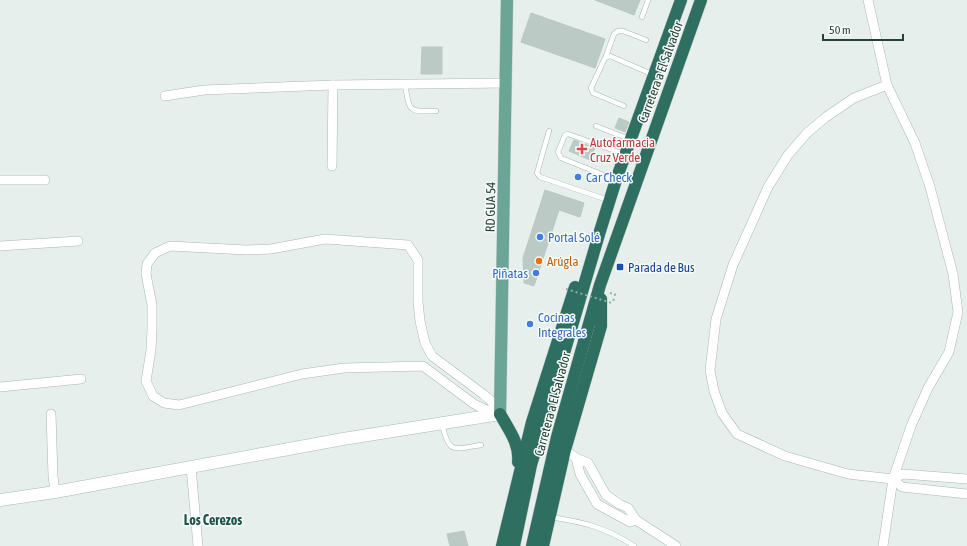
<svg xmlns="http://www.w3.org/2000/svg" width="967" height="546" viewBox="0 0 967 546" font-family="'Asap Condensed',sans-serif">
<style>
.building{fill:#bbcac4;stroke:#b8c9c2}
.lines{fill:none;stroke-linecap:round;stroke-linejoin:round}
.lane-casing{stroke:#a8b8b2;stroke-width:5.5}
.street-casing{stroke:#a8b8b2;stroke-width:10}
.secondary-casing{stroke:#a4bbb3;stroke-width:13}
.primary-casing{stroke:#c2cac8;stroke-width:13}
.highway-casing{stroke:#c2cac8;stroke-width:13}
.path{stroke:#86b3a5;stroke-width:2;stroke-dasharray:2 3;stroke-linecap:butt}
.lane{stroke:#fff;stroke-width:4.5}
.street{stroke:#fff;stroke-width:9}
.secondary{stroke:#fff;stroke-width:12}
.primary{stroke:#6aa596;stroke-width:12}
.highway{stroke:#2f6f62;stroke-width:12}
.path-bridge{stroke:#86b3a5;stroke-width:2;stroke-dasharray:2 3;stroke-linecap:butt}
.health-dot{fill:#e0444e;stroke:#f7fbf9;stroke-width:1.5}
.shop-dot{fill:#3f7fe0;stroke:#f7fbf9;stroke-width:1.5}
.food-dot{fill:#e8710a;stroke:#f7fbf9;stroke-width:1.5}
.transit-dot{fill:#1a4fb4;stroke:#f7fbf9;stroke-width:1.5}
.labels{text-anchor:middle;stroke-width:3;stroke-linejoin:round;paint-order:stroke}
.street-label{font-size:13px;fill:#24423a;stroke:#f7fbf9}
.health-label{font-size:13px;fill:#be3a42;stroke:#f7fbf9;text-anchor:start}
.shop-label{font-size:13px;fill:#366cbe;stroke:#f7fbf9;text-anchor:start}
.food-label{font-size:13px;fill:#c56008;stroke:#f7fbf9;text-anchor:start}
.transit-label{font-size:13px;fill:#164399;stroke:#f7fbf9;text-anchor:start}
.neighbourhood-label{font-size:14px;font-weight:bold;fill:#1f5548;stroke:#f7fbf9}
</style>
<rect width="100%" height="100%" fill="#e6efeb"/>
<!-- building -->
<g class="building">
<polygon points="595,0 640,0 634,15"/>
<polygon points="531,13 605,39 595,68 521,42"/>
<polygon points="422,47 442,47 442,74 421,74"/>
<polygon points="619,118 629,122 625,132 615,128"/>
<polygon points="574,140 595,148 590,160 569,151"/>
<polygon points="545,190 584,203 580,217 559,210 534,286 524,283 523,258"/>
<polygon points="464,531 468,546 450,546 447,534"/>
</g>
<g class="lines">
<defs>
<g id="lane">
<polyline points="642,17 648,0"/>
<polyline points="606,56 614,34 618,31 623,31 646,40"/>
<path d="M 405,85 C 410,112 408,112 436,111"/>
<polyline points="624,106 593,93 591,88 605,58 610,56 654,75"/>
<polyline points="596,126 629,139"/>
<polyline points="549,131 537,173 540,177 608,200"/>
<polyline points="616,180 561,158 558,152 565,135 568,134 624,154"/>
<path d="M 442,424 C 449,455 454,449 481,445"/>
<path d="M 550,517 C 583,522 605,527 634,546"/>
</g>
<g id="street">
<polyline points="868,0 887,85 915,143 930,187 953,274 958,312 949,352 928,388 911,426 893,479 883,546"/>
<polyline points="887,85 854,98 826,117 807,133 788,155 768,187 733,265 716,319 710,370 714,391 722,413 737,434 785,456 848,474 893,479 903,474 967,479"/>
<polyline points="165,96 204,90 333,85 506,83"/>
<polyline points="332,166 333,85"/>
<polyline points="0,180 45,180"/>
<polygon points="325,239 408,245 418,260 418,302 420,321 425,343 432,356 483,394 491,401 500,414 484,409 474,404 423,366 344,368 302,374 179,405 164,403 153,396 146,381 151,350 152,329 152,305 146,274 147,264 155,253 170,246 246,250 271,249"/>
<polyline points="0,246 78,241"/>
<polyline points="0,387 81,379"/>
<polyline points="51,414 53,476 55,492"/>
<polyline points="565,450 576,458 588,463 606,495 619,504 628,508 636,520 676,546"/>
<polyline points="576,458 580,474 597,504 630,522 636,520"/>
<polyline points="191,467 198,546"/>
<polyline points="893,479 902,487 967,494"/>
</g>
<polyline id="secondary" points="0,500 55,492 343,439 500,414"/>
<polyline id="primary" points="500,414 507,0"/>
<g id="highway">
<path d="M 500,414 C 509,430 520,444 518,462"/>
<polyline points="502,546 532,422 575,287"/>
<polyline points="514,546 531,465 600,231 616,180 681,0"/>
<polyline points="532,546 557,437 600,285 701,0"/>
<polyline points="543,546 565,450 601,326 601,299"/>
</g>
</defs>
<!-- lane casing -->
<use href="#lane" class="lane-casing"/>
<!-- street casing -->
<use href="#street" class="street-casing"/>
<!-- secondary casing -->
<use href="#secondary" class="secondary-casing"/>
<!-- primary casing -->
<use href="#primary" class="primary-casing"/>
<!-- highway casing -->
<use href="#highway" class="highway-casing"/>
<!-- path -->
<polyline class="path" points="610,293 615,294 613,302"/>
<!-- lane -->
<use href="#lane" class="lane"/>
<!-- street -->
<use href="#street" class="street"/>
<!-- secondary -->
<use href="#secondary" class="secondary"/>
<!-- primary -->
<use href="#primary" class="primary"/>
<!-- highway -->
<use href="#highway" class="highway"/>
<!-- path-bridge -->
<polyline class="path-bridge" points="566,289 612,303"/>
</g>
<!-- markers -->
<path class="health-dot" d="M580 143h4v4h4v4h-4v4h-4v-4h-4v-4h4z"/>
<g class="shop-dot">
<circle cx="578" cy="177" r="4"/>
<circle cx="540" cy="237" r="4"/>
<circle cx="536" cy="273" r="4"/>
<circle cx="530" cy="324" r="4"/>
</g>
<circle class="food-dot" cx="539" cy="261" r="4"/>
<rect class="transit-dot" x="616" y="263" width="8" height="8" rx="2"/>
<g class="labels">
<!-- street labels -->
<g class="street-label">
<text transform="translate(660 72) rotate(-70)" y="5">Carretera a El Salvador</text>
<text transform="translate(490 207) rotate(-89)" y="5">RD GUA 54</text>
<text transform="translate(552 404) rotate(-75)" y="5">Carretera a El Salvador</text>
</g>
<!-- health labels -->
<g class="health-label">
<text x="590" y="147">Autofarmacia<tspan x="590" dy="15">Cruz Verde</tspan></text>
</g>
<!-- shop labels -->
<g class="shop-label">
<text x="586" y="182">Car Check</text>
<text x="548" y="242">Portal Solé</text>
<text x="528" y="278" text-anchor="end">Piñatas</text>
<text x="538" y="322">Cocinas<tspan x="538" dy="15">Integrales</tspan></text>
</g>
<!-- food labels -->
<g class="food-label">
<text x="547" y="266">Arúgla</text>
</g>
<!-- transit labels -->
<g class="transit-label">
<text x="628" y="272">Parada de Bus</text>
</g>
<!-- neighbourhood labels -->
<g class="neighbourhood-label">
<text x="213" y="525">Los Cerezos</text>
</g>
</g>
<!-- scale -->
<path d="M823 34v6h80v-6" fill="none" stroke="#24423a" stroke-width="2"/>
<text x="829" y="34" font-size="12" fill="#24423a" stroke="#f7fbf9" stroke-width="3" paint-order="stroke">50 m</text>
</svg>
